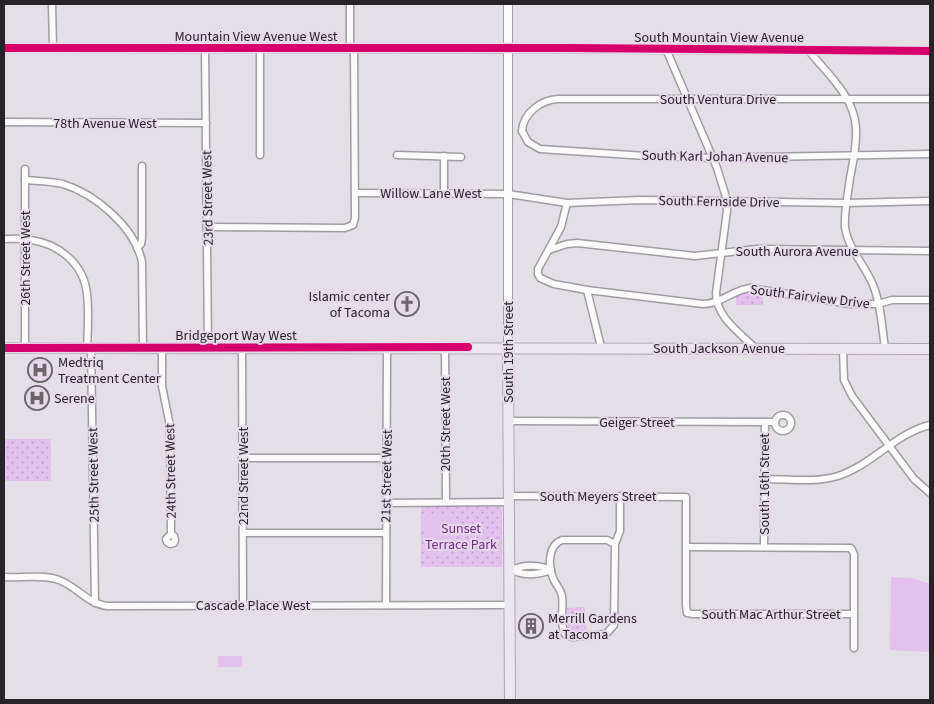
<svg xmlns="http://www.w3.org/2000/svg" width="934" height="704" viewBox="0 0 934 704" font-family="'Source Sans 3',sans-serif">
<style>
.green{fill:url(#green-dots)}
.pitch{fill:#e3c0ee}
.lines{fill:none;stroke-linecap:round;stroke-linejoin:round}
.minor-casing{stroke:#a09ca2;stroke-width:9}
.tertiary-casing{stroke:#a09ca2;stroke-width:10}
.primary-casing{stroke:#b0a5b3;stroke-width:12}
.minor{stroke:#fbfafb;stroke-width:6}
.tertiary{stroke:#fbfafb;stroke-width:8}
.primary{stroke:#ece7ee;stroke-width:10}
.cycleway-casing{stroke:#e6daea;stroke-width:11}
.cycleway{stroke:#d6006c;stroke-width:8}
.labels{text-anchor:middle;stroke-width:4;stroke-linejoin:round;paint-order:stroke}
.street-label{font-size:14px;fill:#282329;stroke:#e6daea}
.poi-label{font-size:14px;fill:#282329;stroke:#e6daea;text-anchor:start}
.park-label{font-size:14px;fill:#742a87;stroke:#e6daea}
</style>
<defs>
<pattern id="green-dots" width="8" height="8" patternUnits="userSpaceOnUse" patternTransform="scale(1.25)"><rect width="8" height="8" fill="#e3c0ee"/><path d="M2 2h.1M6 6h.1" fill="none" stroke="#c3a5cc" stroke-width="1.8" stroke-linecap="round"/></pattern>
</defs>
<rect width="100%" height="100%" fill="#e4dee6"/>
<!-- green -->
<g class="green">
<polygon points="750,292 763,293 763,305 736,305 736,296"/>
<rect x="4" y="439" width="47" height="42"/>
<polygon points="421,505 501,507 502,510 502,567 421,567"/>
<polygon points="585,607 585,623 588,633 568,633 567,608"/>
</g>
<!-- pitch -->
<g class="pitch">
<polygon points="455,514 458,528 446,552 431,557 421,522 425,517"/>
<polygon points="891,577 911,578 930,584 930,652 890,650"/>
<rect x="218" y="656" width="24" height="11"/>
</g>
<g class="lines">
<defs>
<g id="minor">
<polyline points="52,4 53,48"/>
<polyline points="350,4 350,49"/>
<polyline points="205,49 208,348"/>
<polyline points="508,49 930,51"/>
<path d="M 666,49 L 717,168 L 726,197 L 727,211 L 716,293 C 716,317 740,333 755,348"/>
<path d="M 808,50 C 827,73 855,97 856,129 C 857,145 853,162 850,178 C 848,194 844,211 845,227 C 848,249 865,265 873,285 C 881,304 882,328 885,348"/>
<polyline points="4,122 206,123"/>
<path d="M 522,131 C 523,113 541,100 558,99 L 930,99"/>
<polyline points="522,131 528,142 540,149 646,156 712,158 930,154"/>
<polyline points="260,155 260,48"/>
<polyline points="397,155 461,157"/>
<path d="M 25,180 C 37,181 51,181 63,184 C 95,194 135,227 142,262 L 143,348"/>
<polyline points="355,193 508,194 567,203 640,200 846,203 930,201"/>
<polyline points="444,193 444,156"/>
<path d="M 567,203 L 561,227 L 538,269 L 538,274 L 540,278 L 554,284 L 587,290 L 703,304 C 721,304 733,290 750,288 L 850,304 L 878,304 L 892,300 L 930,300"/>
<polyline points="207,227 345,228 353,225 355,218 354,49"/>
<path d="M 4,239 C 13,239 22,238 31,240 C 59,244 84,264 87,294 C 89,312 88,330 87,348"/>
<polyline points="137,248 141,244 142,238 142,166"/>
<polyline points="549,250 567,244 577,243 695,256 757,249 930,251"/>
<polyline points="587,290 601,347"/>
<polyline points="445,347 446,501"/>
<polyline points="25,348 25,169"/>
<polyline points="91,348 95,603"/>
<polyline points="162,348 162,386 170,426 171,534 166,539 167,542 170,544 174,543 175,540 174,536 171,534"/>
<polyline points="242,348 243,605"/>
<polyline points="843,348 844,380 852,396 914,479 930,493"/>
<circle cx="783" cy="423" r="8"/>
<polyline points="509,421 775,422"/>
<polyline points="242,458 386,458"/>
<path d="M 764,479 C 788,479 816,483 838,476 C 872,465 896,433 930,425"/>
<polyline points="509,496 686,497 686,605 687,613 693,614 854,614"/>
<polyline points="386,503 509,502"/>
<polyline points="243,533 386,533"/>
<path d="M 615,544 L 607,540 L 562,540 C 548,545 548,566 553,578 C 555,584 561,589 562,596 C 564,608 559,623 565,634 L 572,637 L 606,634 L 614,625 L 615,544 L 620,531 L 620,496"/>
<polyline points="686,547 851,548 854,554 854,648"/>
<polyline points="764,547 765,422"/>
<path d="M 510,570 C 512,570 515,571 517,572 C 526,576 542,574 551,570"/>
<path d="M 513,570 C 523,564 541,565 551,570"/>
<path d="M 4,577 C 19,578 45,574 59,580 C 76,586 88,604 107,606 L 510,605"/>
<polyline points="386,605 387,348"/>
</g>
<g id="tertiary">
<polyline points="4,48 508,49"/>
<polyline points="508,347 508,4"/>
</g>
<g id="primary">
<polyline points="508,347 510,700"/>
<polyline points="4,348 930,349"/>
</g>
</defs>
<!-- minor casing -->
<use href="#minor" class="minor-casing"/>
<!-- tertiary casing -->
<use href="#tertiary" class="tertiary-casing"/>
<!-- primary casing -->
<use href="#primary" class="primary-casing"/>
<!-- minor -->
<use href="#minor" class="minor"/>
<!-- tertiary -->
<use href="#tertiary" class="tertiary"/>
<!-- primary -->
<use href="#primary" class="primary"/>
<defs>
<g id="cycleway">
<polyline points="4,48 568,48 930,51"/>
<polyline points="4,348 468,347"/>
</g>
</defs>
<!-- cycleway casing -->
<use href="#cycleway" class="cycleway-casing"/>
<!-- cycleway -->
<use href="#cycleway" class="cycleway"/>
</g>
<!-- icons -->
<defs>
<symbol id="church-ring" viewBox="-11 -11 22 22"><circle r="9.5" fill="#e6daea" stroke="#6a646b" stroke-width="1.5"/><path d="M-1.2-6h2.4v3.5h3.3v2.4h-3.3V6h-2.4V-.1h-3.3v-2.4h3.3Z" fill="#6a646b"/></symbol>
<symbol id="hospital-ring" viewBox="-11 -11 22 22"><circle r="9.5" fill="#e6daea" stroke="#6a646b" stroke-width="1.5"/><path d="M-5-5h3v3.5h4V-5h3V5h-3V1.5h-4V5h-3Z" fill="#6a646b"/></symbol>
<symbol id="building-ring" viewBox="-11 -11 22 22"><circle r="9.5" fill="#e6daea" stroke="#6a646b" stroke-width="1.5"/><path d="M-4-6H4V6H1V3H-1V6H-4ZM-2.5-4.3h1.7v1.8h-1.7ZM.8-4.3h1.7v1.8H.8ZM-2.5-1h1.7V.8h-1.7ZM.8-1h1.7V.8H.8Z" fill="#6a646b"/></symbol>
</defs>
<g fill-rule="evenodd">
<use href="#church-ring" x="393" y="290" width="28" height="28"/>
<use href="#hospital-ring" x="26" y="356" width="28" height="28"/>
<use href="#hospital-ring" x="23" y="384" width="28" height="28"/>
<use href="#building-ring" x="517" y="612" width="28" height="28"/>
</g>
<g class="labels">
<!-- street labels -->
<g class="street-label">
<text x="256" y="41">Mountain View Avenue West</text>
<text x="719" y="42">South Mountain View Avenue</text>
<text x="718" y="104">South Ventura Drive</text>
<text x="105" y="128">78th Avenue West</text>
<text transform="translate(715 156) rotate(1)" y="5">South Karl Johan Avenue</text>
<text x="431" y="198">Willow Lane West</text>
<text transform="translate(207 198) rotate(-91)" y="5">23rd Street West</text>
<text transform="translate(719 201) rotate(1)" y="5">South Fernside Drive</text>
<text x="797" y="256">South Aurora Avenue</text>
<text transform="translate(25 258) rotate(-90)" y="5">26th Street West</text>
<text transform="translate(810 296) rotate(7)" y="5">South Fairview Drive</text>
<text x="236" y="340">Bridgeport Way West</text>
<text x="719" y="353">South Jackson Avenue</text>
<text transform="translate(508 352) rotate(-90)" y="5">South 19th Street</text>
<text x="637" y="427">Geiger Street</text>
<text transform="translate(445 424) rotate(-90)" y="5">20th Street West</text>
<text transform="translate(170 471) rotate(-91)" y="5">24th Street West</text>
<text transform="translate(93 475) rotate(-91)" y="5">25th Street West</text>
<text transform="translate(243 476) rotate(-90)" y="5">22nd Street West</text>
<text transform="translate(386 476) rotate(-89)" y="5">21st Street West</text>
<text transform="translate(764 484) rotate(-90)" y="5">South 16th Street</text>
<text x="598" y="501">South Meyers Street</text>
<text x="253" y="610">Cascade Place West</text>
<text x="771" y="619">South Mac Arthur Street</text>
</g>
<!-- poi labels -->
<g class="poi-label">
<text x="390" y="301" text-anchor="end">Islamic center<tspan x="390" dy="16">of Tacoma</tspan></text>
<text x="58" y="367">Medtriq<tspan x="58" dy="16">Treatment Center</tspan></text>
<text x="54" y="403">Serene</text>
<text x="548" y="623">Merrill Gardens<tspan x="548" dy="16">at Tacoma</tspan></text>
</g>
<!-- park labels -->
<g class="park-label">
<text x="461" y="533">Sunset<tspan x="461" dy="16">Terrace Park</tspan></text>
</g>
</g>
<!-- border -->
<rect width="934" height="704" fill="none" stroke="#282329" stroke-width="10"/>
</svg>
